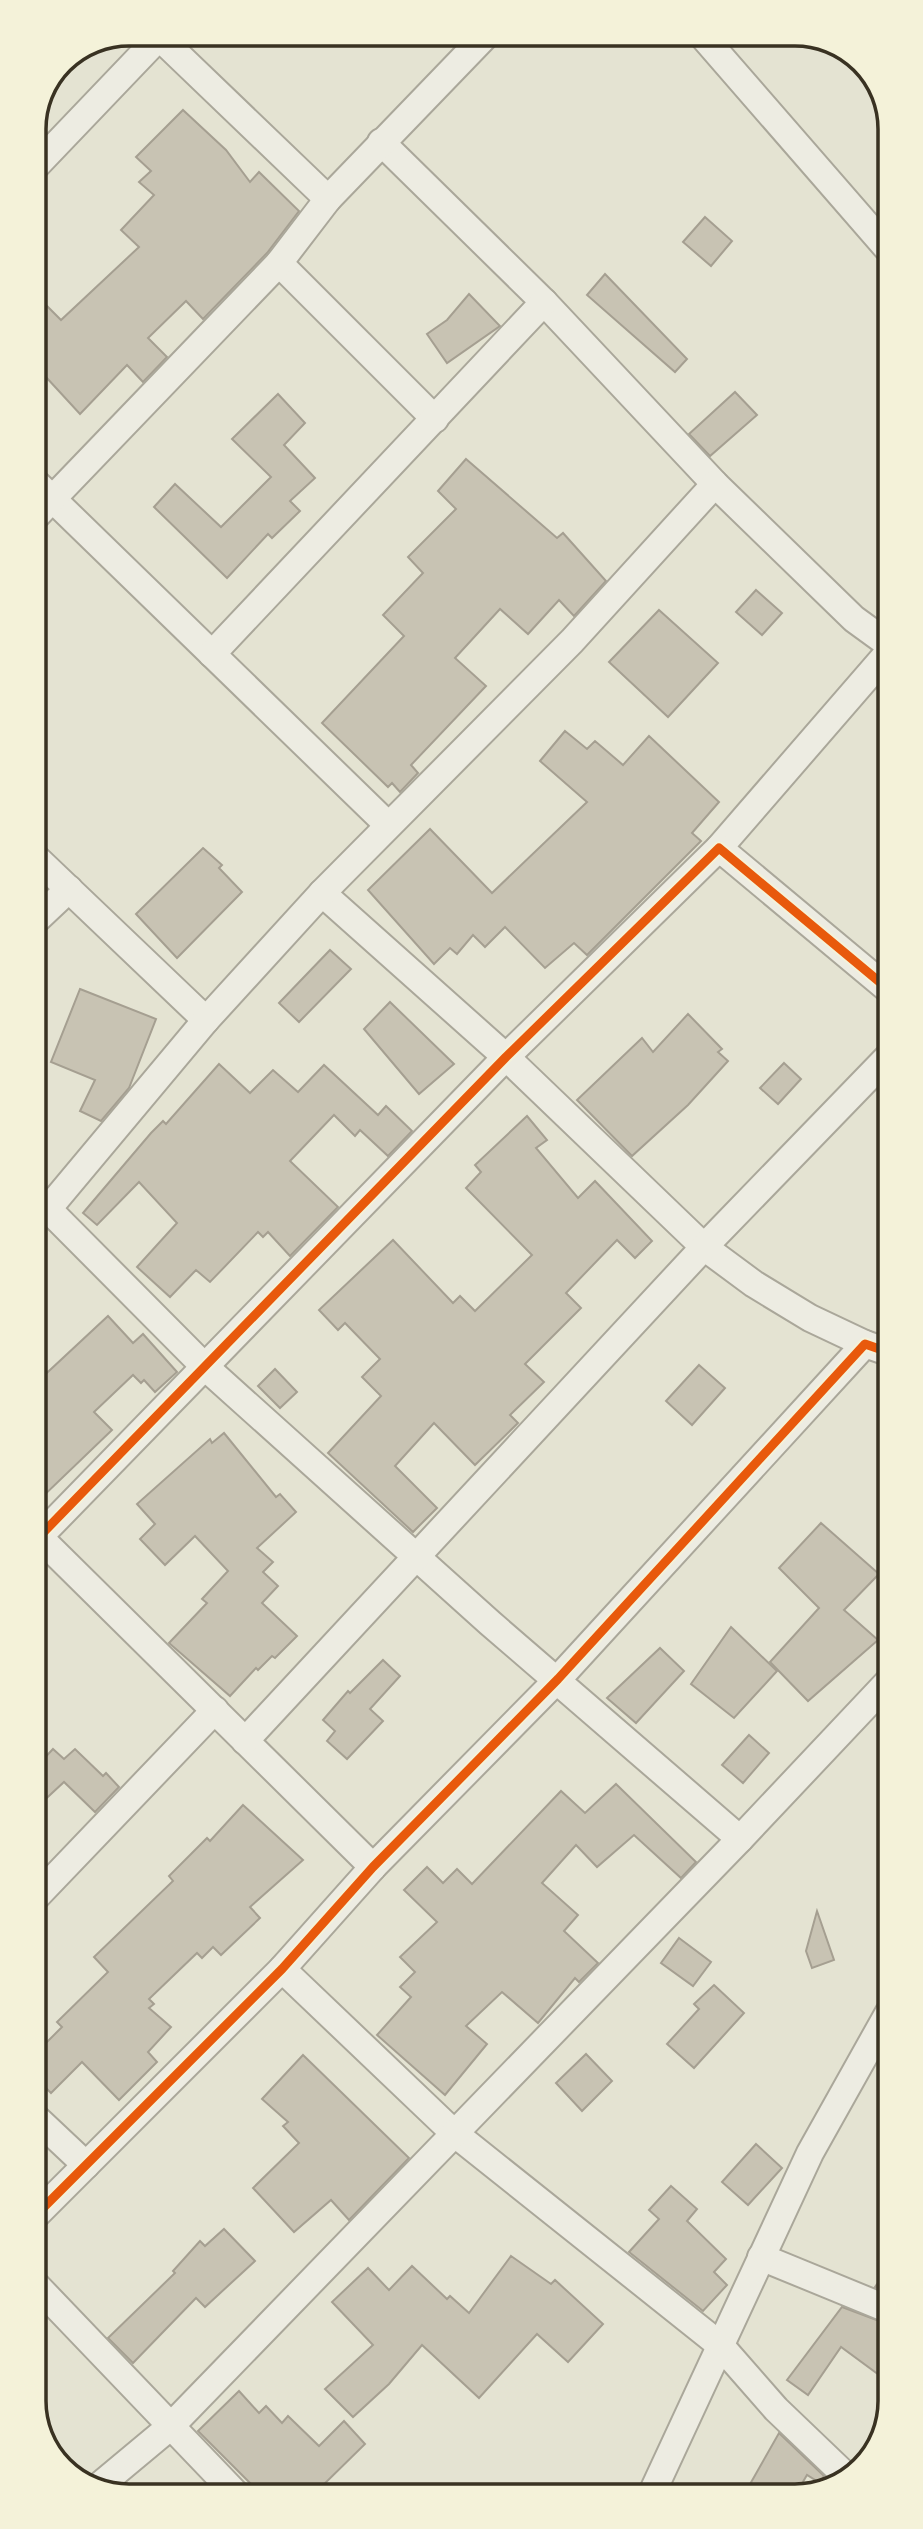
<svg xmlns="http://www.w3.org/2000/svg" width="923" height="2529" viewBox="0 0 923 2529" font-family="Lora,serif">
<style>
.building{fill:#c8c3b3;stroke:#a59f91;stroke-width:2}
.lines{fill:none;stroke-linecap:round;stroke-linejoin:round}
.street-casing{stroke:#aaa79a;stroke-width:30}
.street{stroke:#edece2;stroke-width:26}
.cycleway-casing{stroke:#f4f2d9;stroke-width:13}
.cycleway{stroke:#e8590c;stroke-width:9}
.rim{fill:none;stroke:#393222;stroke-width:3.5}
</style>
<rect width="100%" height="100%" fill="#e4e3d2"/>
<!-- building -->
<g class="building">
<polygon points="183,110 226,150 250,182 259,172 299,211 267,253 203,319 186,301 148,338 167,357 143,382 127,365 80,414 34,364 34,293 61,320 139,247 121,230 154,195 139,182 151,171 136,157"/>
<polygon points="705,217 732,241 711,266 683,242"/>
<polygon points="605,274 687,359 675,372 587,295"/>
<polygon points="469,294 500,326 447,363 427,334 447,320"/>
<polygon points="735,392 757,415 710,456 689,434"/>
<polygon points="278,394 305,423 284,445 315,478 290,501 300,511 272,538 268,534 227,578 154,507 175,484 221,527 271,477 232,439"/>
<polygon points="466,459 557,538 563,533 606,581 574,616 559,600 528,634 500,609 455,658 486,686 411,765 418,773 400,792 392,783 388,787 322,723 404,636 383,615 423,573 408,557 456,509 438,491"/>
<polygon points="756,590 782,613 762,635 736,612"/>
<polygon points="659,610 718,663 668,717 609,662"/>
<polygon points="565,731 587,749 595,741 623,765 649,736 719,802 692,833 701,841 587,955 574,943 545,968 505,927 485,947 473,935 457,954 450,948 434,964 368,890 430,829 492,893 587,802 540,761"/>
<polygon points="203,848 222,865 219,868 242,892 177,958 136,914"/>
<polygon points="330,950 351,969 299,1022 279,1003"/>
<polygon points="80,989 156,1019 129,1088 101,1121 80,1111 95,1080 51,1062"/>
<polygon points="390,1002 454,1064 419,1094 364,1029"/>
<polygon points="688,1014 722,1049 718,1052 728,1061 688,1105 632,1156 577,1100 642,1038 653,1052"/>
<polygon points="784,1063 801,1079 778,1104 760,1088"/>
<polygon points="219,1064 250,1093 273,1070 298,1092 324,1065 378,1115 386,1106 412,1131 388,1156 360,1130 355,1136 334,1115 290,1161 338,1207 290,1256 268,1232 263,1237 258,1232 210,1282 196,1270 170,1297 137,1267 177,1223 139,1182 97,1225 83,1213 151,1133 163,1121 166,1124"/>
<polygon points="527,1116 547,1140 536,1148 578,1198 595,1181 652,1241 635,1258 617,1240 566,1293 581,1308 525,1364 544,1382 510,1415 518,1423 475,1465 434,1423 395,1466 437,1508 413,1532 328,1453 381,1396 362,1377 380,1359 345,1323 338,1330 319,1310 393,1240 453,1303 460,1296 475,1311 532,1255 466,1188 481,1172 475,1165"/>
<polygon points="108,1316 133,1343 143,1334 177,1372 155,1392 144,1380 141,1383 133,1375 94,1412 112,1430 35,1504 35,1384"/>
<polygon points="699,1365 725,1388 692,1425 666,1401"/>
<polygon points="275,1369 297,1392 280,1408 258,1386"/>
<polygon points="224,1433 276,1497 280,1494 296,1512 257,1548 273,1562 263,1572 278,1586 262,1603 297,1636 275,1658 272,1656 258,1670 256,1668 230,1696 169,1643 207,1603 202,1599 228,1571 195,1536 165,1565 140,1539 155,1524 137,1504 210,1439 212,1443"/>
<polygon points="821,1523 879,1574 844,1610 878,1640 808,1701 770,1662 819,1608 779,1568"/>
<polygon points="731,1627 777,1671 734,1718 691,1684"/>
<polygon points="660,1648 684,1671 636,1723 607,1698"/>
<polygon points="383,1660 400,1676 370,1709 383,1721 347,1759 327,1741 335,1731 323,1720 348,1691 350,1693"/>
<polygon points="749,1735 769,1753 743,1783 722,1765"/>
<polygon points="53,1749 64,1759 75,1749 103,1776 106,1773 119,1787 95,1812 64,1782 36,1808 36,1767"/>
<polygon points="616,1784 696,1862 681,1878 634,1835 597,1867 576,1845 542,1883 578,1915 564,1931 598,1963 579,1982 575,1978 538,2023 502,1992 466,2026 487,2044 445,2095 377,2035 411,1997 400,1987 415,1972 400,1957 437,1922 404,1890 427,1867 443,1883 457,1869 472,1884 561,1791 585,1813"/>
<polygon points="243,1805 303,1860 250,1907 260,1918 221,1955 213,1947 202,1958 197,1953 149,1999 154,2004 149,2008 171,2027 148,2052 157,2062 119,2100 82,2062 51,2093 36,2078 36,2053 62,2027 57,2022 108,1972 94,1957 173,1881 169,1876 207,1838 210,1841"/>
<polygon points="817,1911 834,1960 812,1968 806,1951"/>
<polygon points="679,1938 711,1962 693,1986 661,1963"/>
<polygon points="714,1985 744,2013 694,2068 667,2044 699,2009 694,2004"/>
<polygon points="586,2054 612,2081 582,2111 556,2083"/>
<polygon points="303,2055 409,2158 349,2220 331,2200 294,2232 253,2188 299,2143 283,2126 288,2122 262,2099"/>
<polygon points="756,2144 782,2168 748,2205 722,2182"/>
<polygon points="671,2186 697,2209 687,2221 726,2259 714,2272 727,2285 703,2311 629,2252 659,2219 649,2210"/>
<polygon points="224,2229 255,2261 205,2307 196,2298 133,2363 108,2338 175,2273 173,2271 200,2241 205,2246"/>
<polygon points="511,2256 551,2284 555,2280 603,2324 568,2362 537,2334 479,2398 422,2345 389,2384 353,2417 325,2389 373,2345 332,2302 368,2268 389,2290 412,2266 447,2299 450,2296 469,2313"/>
<polygon points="890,2265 890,2293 875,2287"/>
<polygon points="842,2307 890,2325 890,2383 841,2347 808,2395 787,2380"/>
<polygon points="239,2391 259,2413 266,2406 282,2423 288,2416 319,2446 344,2421 365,2444 313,2495 262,2495 198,2431"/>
<polygon points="779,2433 824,2476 820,2483 807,2475 797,2492 745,2493"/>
</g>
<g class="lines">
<defs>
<g id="street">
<polyline points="155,33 328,199"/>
<polyline points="700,33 887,248"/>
<polyline points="381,142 544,302 715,484 854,619 887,643"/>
<polyline points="33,169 163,33"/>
<polyline points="279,263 435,419"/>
<polyline points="34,481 387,824"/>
<polyline points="34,518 279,263 328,199 488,33"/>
<polyline points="212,654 544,302"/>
<polyline points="719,848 887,654"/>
<polyline points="34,856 206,1020"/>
<polyline points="322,893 506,1057 704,1247 754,1284 810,1318 865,1344"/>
<polyline points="35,921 69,889"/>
<polyline points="36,1197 203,1365 490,1623 740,1839"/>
<polyline points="48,1209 206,1020 322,893 572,641 715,484"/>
<polyline points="35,1533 373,1867"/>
<polyline points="35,1541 506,1057 719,848 888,989"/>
<polyline points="245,1741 704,1247 888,1057"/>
<polyline points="36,1897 215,1710"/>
<polyline points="282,1969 454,2133 720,2345 776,2409 845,2475"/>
<polyline points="36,2118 86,2165"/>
<polyline points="36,2215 282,1969 373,1867 558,1679 865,1344 888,1352"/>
<polyline points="761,2257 890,2310"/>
<polyline points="36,2285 237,2495"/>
<polyline points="99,2486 171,2426 740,1839 889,1681"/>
<polyline points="652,2493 810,2153 889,2012"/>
</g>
</defs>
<!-- street casing -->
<use href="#street" class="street-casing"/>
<!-- street -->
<use href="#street" class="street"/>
<defs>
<g id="cycleway">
<polyline points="35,1541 506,1057 719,848 888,989"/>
<polyline points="36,2215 282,1969 373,1867 558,1679 865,1344 888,1352"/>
</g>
</defs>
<!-- cycleway casing -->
<use href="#cycleway" class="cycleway-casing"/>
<!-- cycleway -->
<use href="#cycleway" class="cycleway"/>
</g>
<!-- crop -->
<path d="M0 0H923V2529H0ZM129 46H795A83 83 0 0 1 878 129V2401A83 83 0 0 1 795 2484H129A83 83 0 0 1 46 2401V129A83 83 0 0 1 129 46Z" fill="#f4f2d9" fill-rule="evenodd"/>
<path class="rim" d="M129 46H795A83 83 0 0 1 878 129V2401A83 83 0 0 1 795 2484H129A83 83 0 0 1 46 2401V129A83 83 0 0 1 129 46Z"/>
</svg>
